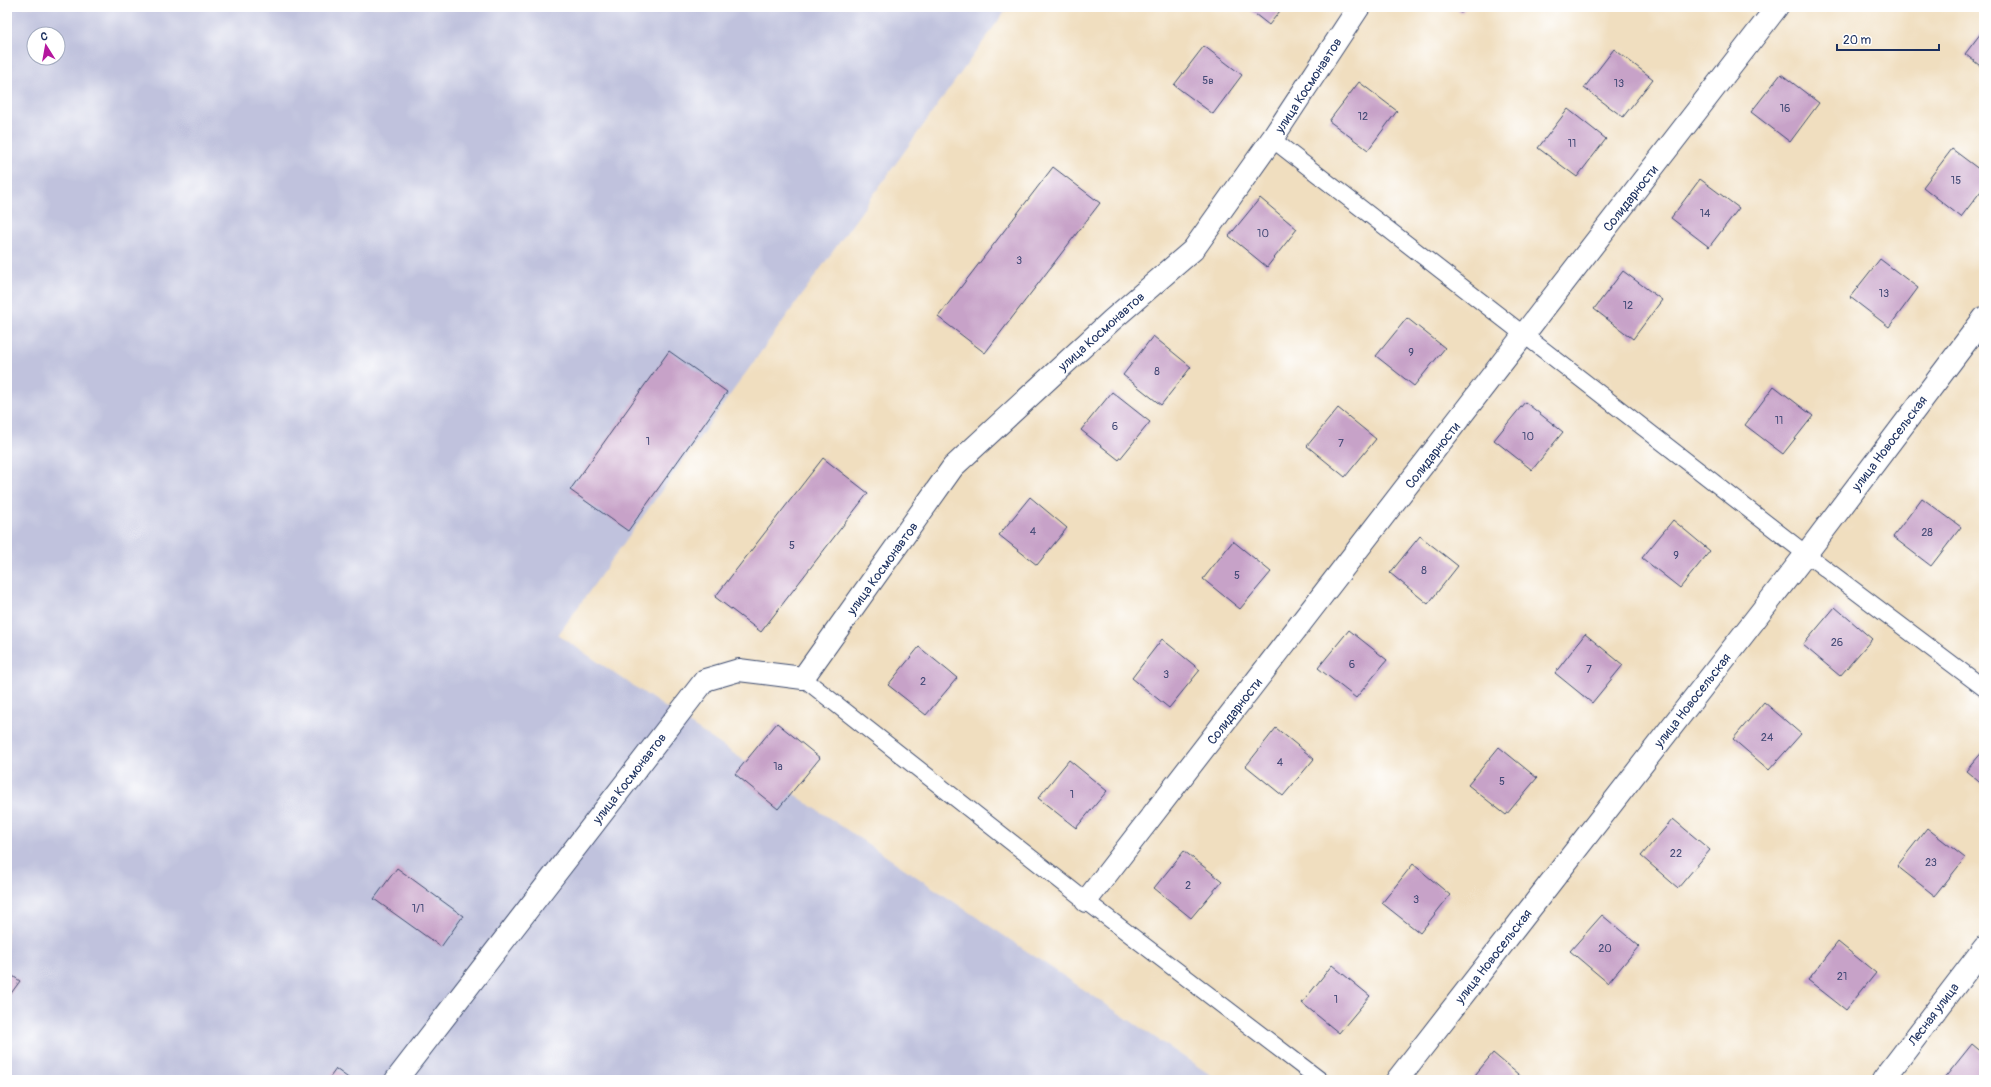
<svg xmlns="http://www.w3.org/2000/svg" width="1991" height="1087" viewBox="0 0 1991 1087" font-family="Pangolin,sans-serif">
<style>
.industrial{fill:#c0c2dd;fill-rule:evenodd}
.building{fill:#c7a2c8}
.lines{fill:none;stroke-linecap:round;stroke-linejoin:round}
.lane-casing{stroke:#3b496d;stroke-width:18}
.street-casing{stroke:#3b496d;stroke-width:24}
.lane{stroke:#fff;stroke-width:16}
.street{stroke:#fff;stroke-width:22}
.labels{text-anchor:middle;stroke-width:3;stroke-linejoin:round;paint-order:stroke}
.number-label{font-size:11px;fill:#464c78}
.street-label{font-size:13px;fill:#1b2f5e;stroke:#fff}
</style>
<rect width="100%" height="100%" fill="#fff"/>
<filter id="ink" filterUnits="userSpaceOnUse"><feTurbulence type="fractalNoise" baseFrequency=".025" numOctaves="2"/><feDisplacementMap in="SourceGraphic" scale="8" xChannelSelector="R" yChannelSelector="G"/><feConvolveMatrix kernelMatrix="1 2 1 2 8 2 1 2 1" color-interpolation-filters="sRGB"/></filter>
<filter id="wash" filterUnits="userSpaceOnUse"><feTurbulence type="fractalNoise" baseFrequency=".012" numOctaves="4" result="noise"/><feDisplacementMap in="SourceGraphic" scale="16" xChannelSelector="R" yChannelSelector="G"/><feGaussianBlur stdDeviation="0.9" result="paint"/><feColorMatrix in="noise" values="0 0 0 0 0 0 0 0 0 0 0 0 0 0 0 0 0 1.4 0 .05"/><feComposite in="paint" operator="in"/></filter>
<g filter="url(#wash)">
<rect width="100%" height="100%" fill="#f0debf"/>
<!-- industrial -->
<path class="industrial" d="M 7,7 L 1008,7 L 558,635 L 1218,1080 L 7,1080 ZM 34,34 L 58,34 L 58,58 L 34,58 Z"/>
<g id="blocks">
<!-- building -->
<g class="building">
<polygon points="1246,7 1283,7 1269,25"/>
<polygon points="1454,7 1466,7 1461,13"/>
<polygon points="1984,29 1984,69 1965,54"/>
<polygon points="1204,46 1242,75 1213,114 1174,85"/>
<polygon points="1614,49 1653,79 1623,117 1584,88"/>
<polygon points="1781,74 1819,103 1790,142 1751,112"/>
<polygon points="1359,82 1397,111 1368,150 1329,121"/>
<polygon points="1568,109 1606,139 1577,177 1538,148"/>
<polygon points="1952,149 1984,173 1984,187 1961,217 1923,187"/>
<polygon points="1053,167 1100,203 985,353 938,317"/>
<polygon points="1700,179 1739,208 1709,247 1671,218"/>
<polygon points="1260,198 1297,229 1267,267 1229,236"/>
<polygon points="1880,259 1918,288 1889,327 1850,297"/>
<polygon points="1623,271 1662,300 1633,339 1594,309"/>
<polygon points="1407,318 1445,348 1414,386 1376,356"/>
<polygon points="1153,336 1191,367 1161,405 1123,375"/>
<polygon points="669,351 727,392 628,531 570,490"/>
<polygon points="1774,386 1813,416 1783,454 1745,425"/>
<polygon points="1112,392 1150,422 1119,460 1081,430"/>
<polygon points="1525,402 1563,432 1532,470 1494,440"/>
<polygon points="1338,408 1376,439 1345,477 1307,446"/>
<polygon points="823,458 868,493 761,632 715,597"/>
<polygon points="1030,497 1067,528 1037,565 999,535"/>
<polygon points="1922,498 1961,527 1931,566 1893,537"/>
<polygon points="1673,520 1710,551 1680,588 1642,558"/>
<polygon points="1420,536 1458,566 1428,604 1390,573"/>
<polygon points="1233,541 1271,572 1240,609 1203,579"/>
<polygon points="1835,607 1872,639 1840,676 1803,645"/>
<polygon points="1349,630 1387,660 1356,698 1318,668"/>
<polygon points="1585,634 1623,665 1592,703 1555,673"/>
<polygon points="1162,639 1200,670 1169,708 1132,678"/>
<polygon points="919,647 957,678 926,715 888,685"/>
<polygon points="1764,702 1801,734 1769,770 1733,739"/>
<polygon points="777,723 820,758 778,809 735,774"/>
<polygon points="1276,728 1314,759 1283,796 1246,766"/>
<polygon points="1499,747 1537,778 1506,815 1468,785"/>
<polygon points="1984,750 1984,786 1966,771"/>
<polygon points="1069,760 1107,791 1076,828 1038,798"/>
<polygon points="1673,819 1710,850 1678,888 1641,856"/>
<polygon points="1927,828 1965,858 1935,896 1897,866"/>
<polygon points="1184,851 1222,881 1191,918 1154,888"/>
<polygon points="1413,864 1450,895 1420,933 1382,903"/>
<polygon points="397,868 463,916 441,947 374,899"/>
<polygon points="1602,915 1639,946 1608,983 1570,951"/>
<polygon points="1838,942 1876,973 1846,1010 1808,980"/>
<polygon points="1332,965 1370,996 1339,1033 1302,1003"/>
<polygon points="7,972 20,981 7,999"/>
<polygon points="1972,1044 1984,1054 1984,1080 1943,1080"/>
<polygon points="1493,1053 1525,1080 1471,1080"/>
<polygon points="336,1069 351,1080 328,1080"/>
</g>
</g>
</g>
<g filter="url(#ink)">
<use href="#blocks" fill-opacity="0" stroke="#3b496d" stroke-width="1"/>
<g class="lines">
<defs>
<g id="lane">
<polyline points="1272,139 1806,554 1984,688"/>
<polyline points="803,678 1086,901 1320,1080"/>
</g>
<g id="street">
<polyline points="1086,901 1777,7"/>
<polyline points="396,1080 705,680 739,670 803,678 953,467 1112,320 1193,250 1272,139 1359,7"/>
<polyline points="1397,1080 1806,554 1984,318"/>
<polyline points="1883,1080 1984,948"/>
</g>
</defs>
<!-- lane casing -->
<use href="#lane" class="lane-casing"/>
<!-- street casing -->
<use href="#street" class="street-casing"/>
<!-- lane -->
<use href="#lane" class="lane"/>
<!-- street -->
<use href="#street" class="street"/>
</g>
</g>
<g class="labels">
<!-- number labels -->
<g class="number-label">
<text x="1208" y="84">5в</text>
<text x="1619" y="87">13</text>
<text x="1785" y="112">16</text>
<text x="1363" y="120">12</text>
<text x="1572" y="147">11</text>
<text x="1956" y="184">15</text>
<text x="1705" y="217">14</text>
<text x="1263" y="237">10</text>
<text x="1019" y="264">3</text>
<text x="1884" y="297">13</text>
<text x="1628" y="309">12</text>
<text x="1411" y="356">9</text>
<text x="1157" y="375">8</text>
<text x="1779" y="424">11</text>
<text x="1115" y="430">6</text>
<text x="1528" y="440">10</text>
<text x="648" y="445">1</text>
<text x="1341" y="447">7</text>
<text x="1033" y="535">4</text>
<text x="1927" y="536">28</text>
<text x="792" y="549">5</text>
<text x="1676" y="559">9</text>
<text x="1424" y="574">8</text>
<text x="1237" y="579">5</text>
<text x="1837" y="646">26</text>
<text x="1352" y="668">6</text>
<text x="1589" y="673">7</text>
<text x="1166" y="678">3</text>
<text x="923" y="685">2</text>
<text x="1767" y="741">24</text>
<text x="1280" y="766">4</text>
<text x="778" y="770">1а</text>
<text x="1502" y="785">5</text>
<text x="1072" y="798">1</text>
<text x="1676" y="857">22</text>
<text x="1931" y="866">23</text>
<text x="1188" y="889">2</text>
<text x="1416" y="903">3</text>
<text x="418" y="912">1/1</text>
<text x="1605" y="952">20</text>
<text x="1842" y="980">21</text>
<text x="1336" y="1003">1</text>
</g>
<!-- street labels -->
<g class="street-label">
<text transform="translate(1308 85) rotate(-57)" y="5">улица Космонавтов</text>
<text transform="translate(1630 198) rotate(-52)" y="5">Солидарности</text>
<text transform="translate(1101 331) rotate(-42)" y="5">улица Космонавтов</text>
<text transform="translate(1889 443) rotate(-53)" y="5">улица Новосельская</text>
<text transform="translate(1432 455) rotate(-52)" y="5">Солидарности</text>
<text transform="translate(882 568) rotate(-54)" y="5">улица Космонавтов</text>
<text transform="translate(1692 700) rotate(-52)" y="5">улица Новосельская</text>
<text transform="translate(1234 711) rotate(-52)" y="5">Солидарности</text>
<text transform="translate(629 778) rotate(-52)" y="5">улица Космонавтов</text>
<text transform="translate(1493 956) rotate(-52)" y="5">улица Новосельская</text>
<text transform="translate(1933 1014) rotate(-53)" y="5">Лесная улица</text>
</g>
</g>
<!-- margin -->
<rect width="1991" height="1087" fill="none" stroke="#fff" stroke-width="24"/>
<!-- north arrow -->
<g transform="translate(46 46) rotate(349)"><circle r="19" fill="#ffffff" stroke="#a4acbf"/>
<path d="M0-3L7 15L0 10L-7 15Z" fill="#b5179e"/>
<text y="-6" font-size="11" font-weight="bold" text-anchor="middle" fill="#1b2f5e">С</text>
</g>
<!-- scale -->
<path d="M1837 44v6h102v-6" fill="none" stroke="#1b2f5e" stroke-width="2"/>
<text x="1843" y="44" font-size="12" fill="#1b2f5e" stroke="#ffffff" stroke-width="3" paint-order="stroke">20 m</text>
</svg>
